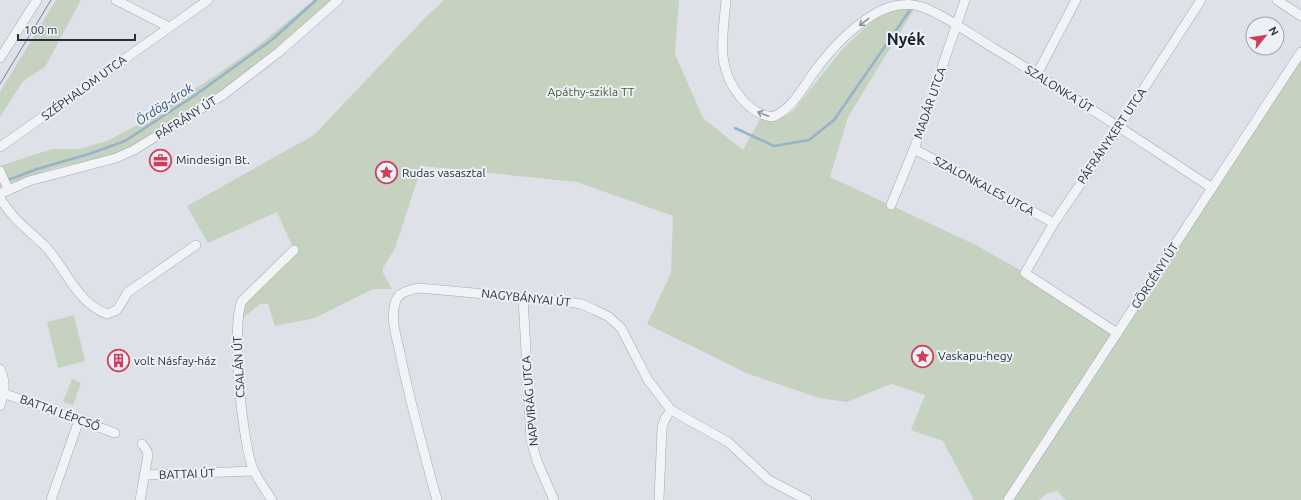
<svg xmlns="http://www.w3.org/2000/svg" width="1301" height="500" viewBox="0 0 1301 500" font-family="Ubuntu,sans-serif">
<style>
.green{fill:#c4d2bf}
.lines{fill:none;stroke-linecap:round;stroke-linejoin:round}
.stream{stroke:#97b2ca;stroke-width:2.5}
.street-casing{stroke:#a3a9b2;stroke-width:10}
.street{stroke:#f1f3f6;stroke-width:9}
.tram{stroke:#778292;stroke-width:1}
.oneway{stroke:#8c929b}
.labels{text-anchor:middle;stroke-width:4;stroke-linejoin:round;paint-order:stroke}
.street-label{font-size:12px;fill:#263140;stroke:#edf1f6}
.park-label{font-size:12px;fill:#3c5c33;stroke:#edf1f6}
.poi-label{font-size:12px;fill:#263140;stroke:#edf1f6;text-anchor:start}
.water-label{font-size:13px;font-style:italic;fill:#2f5175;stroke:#edf1f6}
.district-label{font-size:16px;font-weight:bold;fill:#192230;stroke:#edf1f6}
</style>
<rect width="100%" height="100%" fill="#dee2e8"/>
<!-- green -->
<g class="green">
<polygon points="56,0 81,0 45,67 23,81 0,117 0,92"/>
<polygon points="314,0 334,0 268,56 228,86 128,149 105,158 59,167 30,176 0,187 0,166 52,149 79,149 107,141 141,123 215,76 255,48"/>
<polygon points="444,0 679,0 675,54 703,118 743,150 760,119 776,121 793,111 841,51 874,19 900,8 915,8 848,117 830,177 976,245 1025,273 1117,333 1301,52 1301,500 1066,500 1057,491 1046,494 1039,500 974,500 943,441 911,430 925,395 891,384 847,402 819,398 746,373 647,324 671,273 673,216 577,182 422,166 395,248 383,268 383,273 392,289 373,289 315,318 275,326 268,304 260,304 242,319 243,306 294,250 277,212 208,243 187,206 314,135 425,18"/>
<polygon points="74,315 85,361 58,368 47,322"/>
<polygon points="72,379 81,383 73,405 63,402"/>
</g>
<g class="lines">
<!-- stream -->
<g class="stream">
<polyline points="735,128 774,146 809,140 834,120 910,10"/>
<polyline points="0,183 37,169 89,154 125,141 194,96 273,39 316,0"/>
</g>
<defs>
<g id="street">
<polyline points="116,0 169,27"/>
<path d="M 726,0 C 723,38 715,67 741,98 C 749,108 760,115 772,117 C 795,108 803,85 818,67 C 832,48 852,28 873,15 C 886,7 903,2 919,6 C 942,13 973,36 995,49 C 1069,93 1140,141 1212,188"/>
<polyline points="1277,0 1301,16"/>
<polyline points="0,58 37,0"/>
<polyline points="1037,74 1076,0"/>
<polyline points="0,147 208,0"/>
<polyline points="914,149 1054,223"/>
<polyline points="0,171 8,189"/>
<polyline points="0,194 29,181 116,158 134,150 223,95 279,52 338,0"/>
<path d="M 0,198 C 14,221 28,229 46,247 C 66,269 77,303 107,314 L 117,310 L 128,292 L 196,245"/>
<polyline points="891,205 914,149 965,0"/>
<polyline points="523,298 531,440 537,461 554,500"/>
<polyline points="1117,333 1025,273 1054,223 1119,127 1201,0"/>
<path d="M 0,369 C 6,382 5,393 0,406"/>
<polyline points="0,392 115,433"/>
<polyline points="145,475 254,471"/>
<polyline points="51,500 79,420"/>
<polyline points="140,500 148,455 147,451 142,444"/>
<path d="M 272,500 C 266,491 259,481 254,471 C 242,446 231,326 242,301 L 294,250"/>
<path d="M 437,500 C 424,453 411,406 401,358 C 398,341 390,321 395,303 C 398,292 409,290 419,288 L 563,301 L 581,304 L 595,310 L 609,317 L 621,328 L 648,380 L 671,410 L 728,442 L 769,480 L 807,500"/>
<polyline points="659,500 662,428 665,419 671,410"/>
<polyline points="1008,500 1301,52"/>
</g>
</defs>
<!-- street casing -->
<use href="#street" class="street-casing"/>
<!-- street -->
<use href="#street" class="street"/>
<!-- tram -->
<polyline class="tram" points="0,84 51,0"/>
</g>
<!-- one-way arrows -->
<defs><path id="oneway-shaft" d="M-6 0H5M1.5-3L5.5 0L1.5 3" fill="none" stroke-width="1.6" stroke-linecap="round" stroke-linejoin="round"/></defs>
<g class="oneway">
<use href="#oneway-shaft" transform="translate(864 22) rotate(142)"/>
<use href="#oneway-shaft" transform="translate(763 114) rotate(-158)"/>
</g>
<!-- icons -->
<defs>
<symbol id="office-ring" viewBox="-11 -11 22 22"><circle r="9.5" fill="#edf1f6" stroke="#d33d59" stroke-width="1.5"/><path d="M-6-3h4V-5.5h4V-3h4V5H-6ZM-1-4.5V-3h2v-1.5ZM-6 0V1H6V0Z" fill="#d33d59"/></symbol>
<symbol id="sight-ring" viewBox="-11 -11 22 22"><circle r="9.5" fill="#edf1f6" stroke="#d33d59" stroke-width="1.5"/><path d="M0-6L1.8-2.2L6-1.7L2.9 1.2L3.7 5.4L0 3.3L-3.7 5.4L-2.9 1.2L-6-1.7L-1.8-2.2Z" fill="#d33d59"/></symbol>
<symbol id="building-ring" viewBox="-11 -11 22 22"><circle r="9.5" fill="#edf1f6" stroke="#d33d59" stroke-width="1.5"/><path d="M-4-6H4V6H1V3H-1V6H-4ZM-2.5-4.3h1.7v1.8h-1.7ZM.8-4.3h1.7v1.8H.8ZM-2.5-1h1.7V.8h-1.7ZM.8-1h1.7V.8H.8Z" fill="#d33d59"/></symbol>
</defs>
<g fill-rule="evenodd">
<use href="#office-ring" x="148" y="148" width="25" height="25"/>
<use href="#sight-ring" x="374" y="160" width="25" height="25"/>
<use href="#sight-ring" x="910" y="344" width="25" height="25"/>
<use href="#building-ring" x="106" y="348" width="25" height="25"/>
</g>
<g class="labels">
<!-- street labels -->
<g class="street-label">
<text transform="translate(84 88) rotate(-36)" y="4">SZÉPHALOM UTCA</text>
<text transform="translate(1059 89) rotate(32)" y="4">SZALONKA ÚT</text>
<text transform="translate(930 103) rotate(-71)" y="4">MADÁR UTCA</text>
<text transform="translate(186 118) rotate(-32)" y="4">PÁFRÁNY ÚT</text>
<text transform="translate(1112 136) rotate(-56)" y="4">PÁFRÁNYKERT UTCA</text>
<text transform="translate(984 186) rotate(28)" y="4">SZALONKALES UTCA</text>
<text transform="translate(1155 276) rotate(-57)" y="4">GÖRGÉNYI ÚT</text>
<text transform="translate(526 298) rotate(6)" y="4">NAGYBÁNYAI ÚT</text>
<text transform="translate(239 367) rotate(-93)" y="4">CSALÁN ÚT</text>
<text transform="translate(530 401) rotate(-95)" y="4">NAPVIRÁG UTCA</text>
<text transform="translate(60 413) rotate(20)" y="4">BATTAI LÉPCSŐ</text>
<text transform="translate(187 474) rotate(-2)" y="4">BATTAI ÚT</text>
</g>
<!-- park labels -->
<g class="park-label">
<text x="591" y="96">Apáthy-szikla TT</text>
</g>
<!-- poi labels -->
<g class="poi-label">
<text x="176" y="164">Mindesign Bt.</text>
<text x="402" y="177">Rudas vasasztal</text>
<text x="938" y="360">Vaskapu-hegy</text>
<text x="134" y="365">volt Násfay-ház</text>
</g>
<!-- water labels -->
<g class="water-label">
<text transform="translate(164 104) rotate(-33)" y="5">Ördög-árok</text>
</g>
<!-- district labels -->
<g class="district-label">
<text x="906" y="45">Nyék</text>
</g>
</g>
<!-- north arrow -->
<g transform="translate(1265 36) rotate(60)"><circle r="19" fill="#edf1f6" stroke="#9da4ad"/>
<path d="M0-3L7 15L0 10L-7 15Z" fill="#d33d59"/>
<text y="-6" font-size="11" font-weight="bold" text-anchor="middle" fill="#263140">N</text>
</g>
<!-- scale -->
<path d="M18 34v6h117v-6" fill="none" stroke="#263140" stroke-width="2"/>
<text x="24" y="34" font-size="12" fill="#263140" stroke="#edf1f6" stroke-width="3" paint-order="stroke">100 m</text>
</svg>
